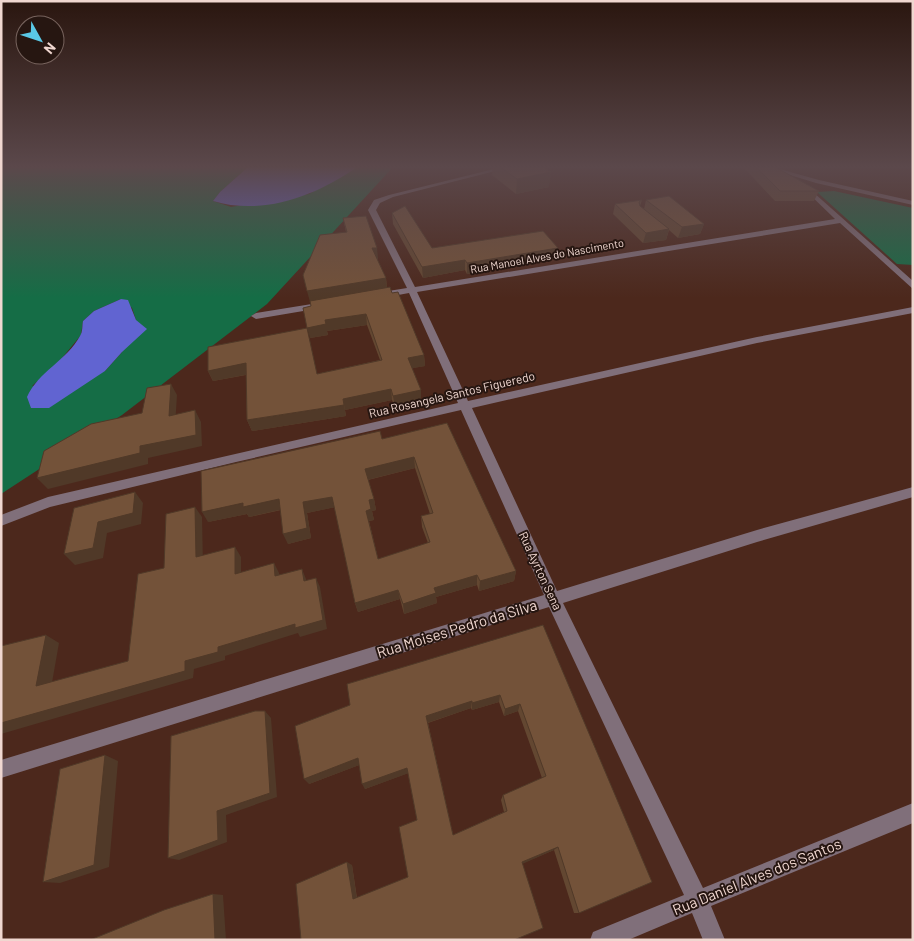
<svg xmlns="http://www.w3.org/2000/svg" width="914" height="941" viewBox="0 0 914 941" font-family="Barlow,sans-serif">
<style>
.green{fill:#156d46;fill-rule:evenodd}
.water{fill:#6164d1}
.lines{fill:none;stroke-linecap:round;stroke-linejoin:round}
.minor{fill:#806f7a;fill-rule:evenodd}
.wall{fill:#634731;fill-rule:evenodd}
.shaded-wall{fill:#503928}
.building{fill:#735239;stroke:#503928;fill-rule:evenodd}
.labels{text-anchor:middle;stroke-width:4;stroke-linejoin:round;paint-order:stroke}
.far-street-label{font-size:11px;fill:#f0d7d0;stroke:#261611}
.street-label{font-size:12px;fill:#f0d7d0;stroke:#261611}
.near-street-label{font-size:15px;fill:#f0d7d0;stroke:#261611}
</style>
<rect width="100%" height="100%" fill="#4c281c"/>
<!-- green -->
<g class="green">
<path d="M 1,167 L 248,167 L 220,192 L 213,201 L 231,207 L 309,194 L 357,167 L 393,167 L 267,304 L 122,415 L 1,494 ZM 121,299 L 132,308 L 136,320 L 122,352 L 105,371 L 32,386 L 58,363 L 81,335 L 83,321 L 94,311 Z"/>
<polygon points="834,191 913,208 913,265 897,264 817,192"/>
</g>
<!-- water -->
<g class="water">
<path d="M 248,167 L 357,167 C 316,196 263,216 213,201 L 220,192 Z"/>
<path d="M 121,299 L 128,300 L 136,320 L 147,329 L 122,352 L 105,371 L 49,408 L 31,408 L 27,397 C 38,372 67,360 80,336 C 83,332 82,325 83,321 L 94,311 Z"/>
</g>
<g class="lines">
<!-- minor -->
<g class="minor">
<polygon points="502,167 511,167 393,197 380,203 376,210 415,287 835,219 802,187 802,185 804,184 913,281 913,289 840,223 417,292 468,401 757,337 913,307 913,313 757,343 472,408 557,591 757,530 913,487 913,497 757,542 563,603 703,888 913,803 913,823 711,906 725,940 703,940 692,913 628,940 590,940 593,932 684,895 549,607 1,778 1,760 544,595 461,410 236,462 50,507 1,526 1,515 48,497 458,403 409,293 382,298 377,295 382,292 407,288 368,210 374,200 389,195"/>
<polygon points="764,167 772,167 819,180 913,201 913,205 816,183"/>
<polygon points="318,303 323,306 321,308 256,319 251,316 256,313"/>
</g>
</g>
<!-- wall -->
<g class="wall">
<polygon points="493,167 543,167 549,187 516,194 492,175"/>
<polygon points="743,167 775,167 819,191 814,201 775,201"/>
<polygon points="642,200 640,206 644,209 646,200 704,224 700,234 678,238 669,230 666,240 643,243 613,214 615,204"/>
<polygon points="392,213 432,248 556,258 467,274 465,270 423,278 393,224"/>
<polygon points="343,218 378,258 377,259 386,278 387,288 424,355 425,366 412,368 421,401 395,407 392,400 345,410 346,416 252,431 247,420 246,375 213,381 208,371 317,374 380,360 367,325 327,331 328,335 310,338 311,306 346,232"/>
<path d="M 447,423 L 516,571 L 514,581 L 479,591 L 477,585 L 436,597 L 437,603 L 404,614 L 400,599 L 358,612 L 355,603 L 335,507 L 307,513 L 311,538 L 288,544 L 281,510 L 249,517 L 247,514 L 208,522 L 382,439 ZM 415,468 L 430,514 L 421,516 L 422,527 L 428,543 L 378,559 L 369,521 L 374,520 L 372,511 L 376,510 L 374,499 L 368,480 Z"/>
<path d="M 543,625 L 579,913 L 574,913 L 554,850 L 523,863 L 301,940 L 352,865 L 357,898 L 408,877 L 417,820 L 408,773 L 365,789 L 359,765 L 309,784 L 350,705 ZM 499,702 L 504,716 L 518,711 L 542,778 L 503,795 L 501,800 L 504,812 L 453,835 L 428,723 L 471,708 L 472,710 Z"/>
</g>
<!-- shaded-wall -->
<g class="shaded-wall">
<polygon points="551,172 549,187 516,194 517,179"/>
<polygon points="704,224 700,234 678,238 682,227"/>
<polygon points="669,229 666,240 643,243 646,233"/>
<polygon points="372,248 377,248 378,258 374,259"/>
<polygon points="558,248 556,258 467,274 467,263"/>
<polygon points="465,260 465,270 423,278 422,267"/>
<polygon points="386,278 387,289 310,302 307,291"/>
<polygon points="366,314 367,325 327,331 328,335 310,338 307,328 325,320"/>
<polygon points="424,355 425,366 409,369 408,358"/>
<polygon points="246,363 250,374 213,381 208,371"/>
<polygon points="171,384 177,395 175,427 169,416"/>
<polygon points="391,389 392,400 345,410 343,399"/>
<polygon points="421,390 421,401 395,407 393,396"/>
<polygon points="344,405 346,416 252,431 247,420"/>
<polygon points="195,410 201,422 202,446 148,458 148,464 48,489 37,478 140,446"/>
<polygon points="414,457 415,468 367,480 365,469"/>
<polygon points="135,492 143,503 141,524 107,533 103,558 75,565 64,554 98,522"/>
<polygon points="332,497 336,507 307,513 311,538 288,544 283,534 303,502"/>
<polygon points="279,499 284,509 249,517 247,514 208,522 202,512 243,503"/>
<polygon points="374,499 376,510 372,511 374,520 368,521 366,511 369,500"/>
<polygon points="195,507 202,517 203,567 196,557"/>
<polygon points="235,547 241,557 241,584 235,574"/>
<polygon points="274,563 279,573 281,586 275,576"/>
<polygon points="302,569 306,579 308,590 304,581"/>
<polygon points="516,571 514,581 479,591 480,581"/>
<polygon points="477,575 477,585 436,597 437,603 404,614 403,604 434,588"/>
<polygon points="316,578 320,587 327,629 300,637 298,633 225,656 225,660 194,669 193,678 1,734 1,723 185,661 218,647"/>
<polygon points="398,590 400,599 358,612 355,603"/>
<polygon points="46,635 59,643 50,694 36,686"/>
<polygon points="500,695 499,702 472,710 472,703"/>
<polygon points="472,701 471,708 427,723 426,716"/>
<polygon points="520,704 518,711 504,716 505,709"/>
<polygon points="265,711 271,718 277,797 226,815 227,842 179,860 168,858 217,811"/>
<polygon points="105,755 118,761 109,867 60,883 43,882"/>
<polygon points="358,758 362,764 309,784 304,779"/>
<polygon points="407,768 409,773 365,789 362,784"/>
<polygon points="558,847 554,850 520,865 522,862"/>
<polygon points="347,862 352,865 357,900 353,899"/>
<polygon points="213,894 223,895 226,940 215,940"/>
</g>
<!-- building -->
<g class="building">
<polygon points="500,167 543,167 551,172 517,179"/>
<polygon points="756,167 775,167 819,191 780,191"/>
<polygon points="669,196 704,224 682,227 646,200"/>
<polygon points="642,200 639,202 640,206 669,229 646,233 615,204"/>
<polygon points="405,206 432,248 543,231 558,248 467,263 465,260 422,267 392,213"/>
<polygon points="366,216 377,248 372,248 386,278 307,291 303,275 320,235 347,232 343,218"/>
<polygon points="390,287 392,293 398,292 424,355 408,358 421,390 393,396 391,389 343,399 344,405 247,420 246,363 208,371 208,347 307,328 317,374 382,360 366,314 325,320 326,324 307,328 303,308 311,306 310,301"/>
<polygon points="171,384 169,416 195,410 196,435 140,446 140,453 37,478 44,451 91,424 142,413 147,388"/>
<path d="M 447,423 L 516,571 L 480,581 L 477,575 L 434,588 L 436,593 L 403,604 L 398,590 L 355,603 L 332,497 L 303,502 L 307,528 L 283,534 L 279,499 L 243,507 L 243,503 L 202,512 L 201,471 L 380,431 L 382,439 ZM 414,457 L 433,513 L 421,516 L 430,542 L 378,559 L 366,511 L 371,509 L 369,500 L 374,499 L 365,469 Z"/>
<polygon points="135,492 133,513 98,522 93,548 64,554 74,508"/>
<polygon points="195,507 196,557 235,547 235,574 274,563 275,576 302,569 304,581 316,578 323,620 295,628 295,624 218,647 218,652 185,661 185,671 1,723 1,646 46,635 36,686 128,661 138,574 164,568 166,514"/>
<path d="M 543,625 L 652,882 L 579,913 L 558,847 L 522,862 L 543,928 L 514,940 L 301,940 L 296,884 L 347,862 L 353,899 L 408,877 L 399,827 L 417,820 L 407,768 L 362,784 L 358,758 L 304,779 L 295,726 L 350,705 L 347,684 ZM 500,695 L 505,709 L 520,704 L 546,776 L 503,795 L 507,811 L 453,835 L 426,716 L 472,701 L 472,703 Z"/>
<polygon points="255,711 265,711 270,793 217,811 218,840 168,858 171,736"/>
<polygon points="105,755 94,865 43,882 60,769"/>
<polygon points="213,894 215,940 90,940 164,910"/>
</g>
<!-- sky -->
<linearGradient id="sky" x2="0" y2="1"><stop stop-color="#2a160f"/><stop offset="0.56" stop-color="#5b484b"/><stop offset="1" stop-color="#5b484b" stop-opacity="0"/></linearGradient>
<rect width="914" height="298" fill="url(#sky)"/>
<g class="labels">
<!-- far-street labels -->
<g class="far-street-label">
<text transform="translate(547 256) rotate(-10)" y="4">Rua Manoel Alves do Nascimento</text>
</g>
<!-- street labels -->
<g class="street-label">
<text transform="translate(452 395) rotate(-13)" y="4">Rua Rosangela Santos Figueredo</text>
<text transform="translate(540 571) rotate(65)" y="4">Rua Ayrton Sena</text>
</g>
<!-- near-street labels -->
<g class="near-street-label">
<text transform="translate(457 629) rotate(-17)" y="5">Rua Moises Pedro da Silva</text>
<text transform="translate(757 877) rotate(-22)" y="5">Rua Daniel Alves dos Santos</text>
</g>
</g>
<!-- border -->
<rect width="914" height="941" fill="none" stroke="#f0d7d0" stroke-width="5"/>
<!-- north arrow -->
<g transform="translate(40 40) rotate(130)"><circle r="24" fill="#261611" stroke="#77635d"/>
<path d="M0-4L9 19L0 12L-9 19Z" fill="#5ac8e6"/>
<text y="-8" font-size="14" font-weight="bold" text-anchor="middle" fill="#f0d7d0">N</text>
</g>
</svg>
